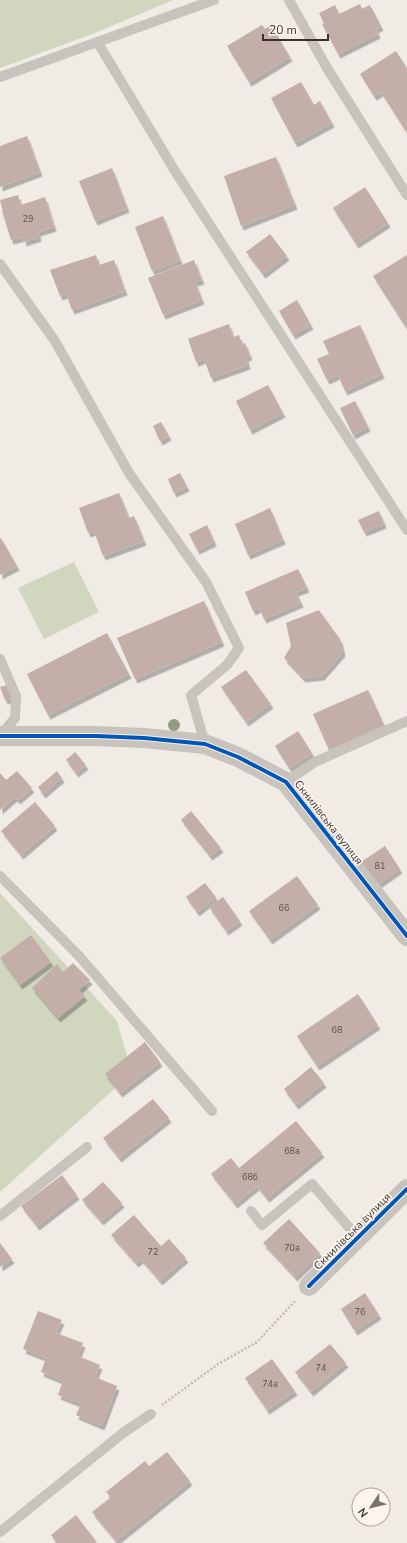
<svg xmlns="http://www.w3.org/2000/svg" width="407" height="1543" viewBox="0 0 407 1543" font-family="'Nunito Sans',sans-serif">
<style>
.green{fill:#d1d6bf}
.building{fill:#c3afa7;filter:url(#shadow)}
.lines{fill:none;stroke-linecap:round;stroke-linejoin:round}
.path{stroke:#c2bbb6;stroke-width:2.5;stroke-dasharray:2 2;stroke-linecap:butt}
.lane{stroke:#c9c3be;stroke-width:10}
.street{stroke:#c9c3be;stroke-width:20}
.cycleway-casing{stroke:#fbf5ee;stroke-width:6}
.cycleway{stroke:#0057b8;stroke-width:4}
.tree{fill:#959b80}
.labels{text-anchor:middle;stroke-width:3.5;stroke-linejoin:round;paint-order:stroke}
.number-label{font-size:9px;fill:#5d504a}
.street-label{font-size:11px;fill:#3b302b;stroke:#fbf5ee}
</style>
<defs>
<filter id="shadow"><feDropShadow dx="2.5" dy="4.5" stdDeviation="0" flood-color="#0004"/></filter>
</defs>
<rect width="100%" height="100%" fill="#f0ebe5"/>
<!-- green -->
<g class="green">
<polygon points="0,0 173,0 95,33 0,68"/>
<polygon points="74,562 99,612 44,639 18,588"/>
<polygon points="0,893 117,1021 132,1073 0,1192"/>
</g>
<!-- building -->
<g class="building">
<polygon points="360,4 362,9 370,5 381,26 376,29 378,34 338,54 322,24 324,23 319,13 335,5 339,14"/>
<polygon points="262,25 265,29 271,25 290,57 249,82 227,46"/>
<polygon points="396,51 407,68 407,133 381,92 374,96 360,74"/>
<polygon points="301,82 314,105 320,101 332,123 295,143 271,98"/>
<polygon points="27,136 40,172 0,187 0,146"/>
<polygon points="276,157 295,205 241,226 224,176"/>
<polygon points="112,168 127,208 95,221 79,181"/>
<polygon points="365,187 388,223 356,244 333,208"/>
<polygon points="18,195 21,205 45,197 54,227 38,232 39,237 24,242 23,237 11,240 2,211 3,211 0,200"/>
<polygon points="163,216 180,260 152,271 135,227"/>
<polygon points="270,234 287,256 263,274 246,252"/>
<polygon points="96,255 99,265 114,260 125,291 72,310 66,294 60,296 50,270"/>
<polygon points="407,255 407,329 373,276"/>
<polygon points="194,260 202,280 195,282 202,300 163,315 148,278"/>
<polygon points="297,300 311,325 293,335 279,311"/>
<polygon points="229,324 233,337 239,335 242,344 245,343 250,356 246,357 248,365 211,378 204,359 196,362 188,339"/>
<polygon points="360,325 382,374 345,391 338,375 327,380 317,359 329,354 323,341"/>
<polygon points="268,385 283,413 250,430 236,401"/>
<polygon points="355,401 368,427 353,435 340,408"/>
<polygon points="161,422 169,436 160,441 153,426"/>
<polygon points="180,473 187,487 174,493 168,479"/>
<polygon points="119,493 129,518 134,516 144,541 103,556 94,531 88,533 79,508"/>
<polygon points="270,508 283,540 248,555 235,524"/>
<polygon points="379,511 384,524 364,532 358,520"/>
<polygon points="207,525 214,542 197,550 189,534"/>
<polygon points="1,538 17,566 0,575 0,539"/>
<polygon points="298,569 307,588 296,592 301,603 264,619 259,608 253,611 245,592"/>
<polygon points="204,601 222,642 135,679 117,638"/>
<polygon points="319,610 340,639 343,652 322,676 303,678 284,658 291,646 286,623"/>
<polygon points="107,633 129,674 48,715 27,674"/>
<polygon points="246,670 271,704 246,722 221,687"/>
<polygon points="8,685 13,698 5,700 0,687"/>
<polygon points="368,690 384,725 329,750 313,714"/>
<polygon points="298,731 312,753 289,768 275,746"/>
<polygon points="75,752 86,765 76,773 66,760"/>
<polygon points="17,771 32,788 18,800 15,797 0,810 0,773 6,780"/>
<polygon points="57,771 62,778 43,794 38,787"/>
<polygon points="35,802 55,826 21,855 1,831"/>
<polygon points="191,811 221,848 210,856 181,820"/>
<polygon points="385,846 400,869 377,885 361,862"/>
<polygon points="297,876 318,905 270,940 249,911"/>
<polygon points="205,883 216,897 197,912 186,897"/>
<polygon points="223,897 240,921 226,931 209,907"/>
<polygon points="31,935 51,962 20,985 0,958"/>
<polygon points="73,963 90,980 79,990 85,996 58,1018 32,988 57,964 63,972"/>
<polygon points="358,994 378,1025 317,1066 297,1036"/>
<polygon points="145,1042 160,1062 120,1093 105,1074"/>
<polygon points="311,1067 324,1083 296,1105 284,1089"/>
<polygon points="153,1099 169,1118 119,1158 103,1138"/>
<polygon points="296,1121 322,1153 267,1198 257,1186 235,1204 211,1174 231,1158 239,1168"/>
<polygon points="62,1175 77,1195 37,1226 21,1206"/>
<polygon points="103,1182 122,1203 101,1221 82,1200"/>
<polygon points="134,1215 161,1246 169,1239 186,1258 160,1281 141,1259 136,1263 111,1235"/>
<polygon points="289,1219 320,1253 295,1277 263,1243"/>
<polygon points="0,1243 12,1259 0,1267"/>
<polygon points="365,1293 379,1315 355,1331 341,1309"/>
<polygon points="38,1311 62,1320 56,1333 83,1343 78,1356 100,1365 95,1377 117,1386 102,1426 76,1415 81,1404 58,1395 63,1381 41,1372 46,1358 23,1349"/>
<polygon points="330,1344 346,1363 311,1392 295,1372"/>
<polygon points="272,1359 295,1391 267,1410 245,1378"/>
<polygon points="167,1452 190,1481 116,1541 92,1512 111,1497 106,1492 145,1461 149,1466"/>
<polygon points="76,1515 96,1541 94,1543 57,1543 51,1535"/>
</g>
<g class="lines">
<!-- path -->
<polyline class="path" points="162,1405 218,1364 257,1342 296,1300"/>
<!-- lane -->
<g class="lane">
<polyline points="289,0 327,68 407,195"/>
<polyline points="98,43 175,171 407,530"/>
<polyline points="0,77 214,0"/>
<polyline points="0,264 55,341 129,473 206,582 239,648 227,665 191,695 205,744"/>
<polyline points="0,659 16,696 15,718 0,736"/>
<polyline points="286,782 315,762 407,721"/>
<polyline points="0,876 80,957 212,1111"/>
<polyline points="251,1211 262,1225 312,1184 358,1238"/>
<polyline points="0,1216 87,1147"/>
<polyline points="0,1532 123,1433 151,1414"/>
</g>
<!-- street -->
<g class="street">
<polyline points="0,736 96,736 144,738 205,744 238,757 286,782 407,936"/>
<polyline points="309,1286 407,1189"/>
</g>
<defs>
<g id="cycleway">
<polyline points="0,736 96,736 144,738 205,744 238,757 286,782 407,936"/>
<polyline points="309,1286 407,1189"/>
</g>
</defs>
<!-- cycleway casing -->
<use href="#cycleway" class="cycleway-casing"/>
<!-- cycleway -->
<use href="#cycleway" class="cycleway"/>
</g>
<!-- trees -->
<circle class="tree" cx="174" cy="725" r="6"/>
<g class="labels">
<!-- number labels -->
<g class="number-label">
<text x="28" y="222">29</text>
<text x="380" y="869">81</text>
<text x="284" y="911">66</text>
<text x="337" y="1033">68</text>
<text x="292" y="1154">68а</text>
<text x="250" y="1180">68б</text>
<text x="292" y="1251">70а</text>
<text x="153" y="1255">72</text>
<text x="360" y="1315">76</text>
<text x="321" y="1371">74</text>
<text x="270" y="1387">74а</text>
</g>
<!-- street labels -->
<g class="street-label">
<text transform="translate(329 822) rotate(52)" y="4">Скнилівська вулиця</text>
<text transform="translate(352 1231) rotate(-45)" y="4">Скнилівська вулиця</text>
</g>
</g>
<!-- north arrow -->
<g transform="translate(371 1507) rotate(235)"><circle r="19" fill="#fbf5ee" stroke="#aea6a0"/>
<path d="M0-3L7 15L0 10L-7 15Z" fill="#7a716c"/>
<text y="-6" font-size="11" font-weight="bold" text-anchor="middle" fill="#3b302b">N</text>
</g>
<!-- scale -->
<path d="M263 34v6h65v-6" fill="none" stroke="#3b302b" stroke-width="2"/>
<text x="269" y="34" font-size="12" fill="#3b302b" stroke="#fbf5ee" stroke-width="3" paint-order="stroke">20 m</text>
</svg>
